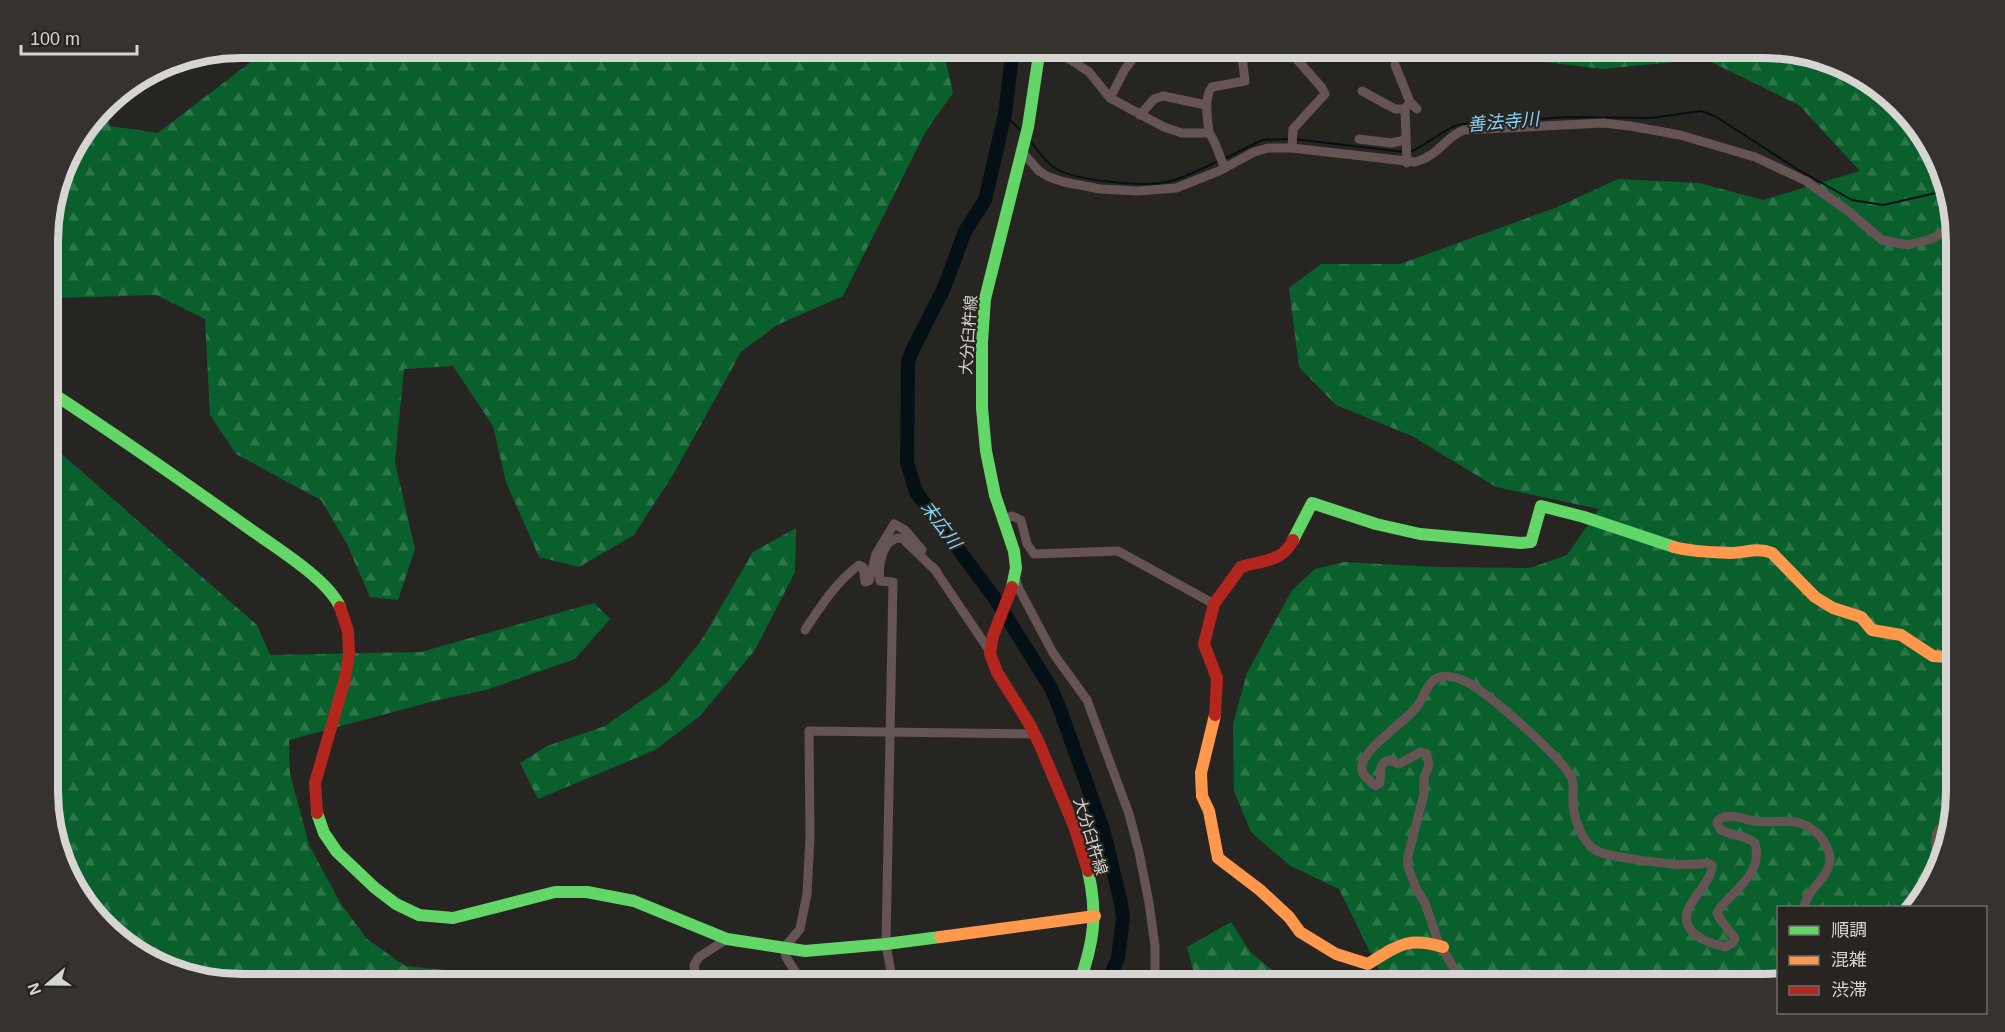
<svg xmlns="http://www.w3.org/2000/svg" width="2005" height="1032" viewBox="0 0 2005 1032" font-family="Helvetica,'Noto Sans JP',sans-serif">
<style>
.forest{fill:url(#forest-firs)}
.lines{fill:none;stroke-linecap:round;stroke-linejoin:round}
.stream{stroke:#051016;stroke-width:2}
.river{stroke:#051016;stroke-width:14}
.street{stroke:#665455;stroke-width:9}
.fast{stroke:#63d668;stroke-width:12}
.slow{stroke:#ff974d;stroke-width:12}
.jam{stroke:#b3261e;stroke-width:12}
.labels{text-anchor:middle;stroke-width:4.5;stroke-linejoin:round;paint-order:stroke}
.street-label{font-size:16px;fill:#d7d5d2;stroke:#282521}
.water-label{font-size:18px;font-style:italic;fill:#87d3f9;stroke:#282521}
.rim{fill:none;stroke:#d7d5d2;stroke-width:8}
</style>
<defs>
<pattern id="forest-firs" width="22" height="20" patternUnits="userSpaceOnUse" patternTransform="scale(1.5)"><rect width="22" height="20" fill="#0a602c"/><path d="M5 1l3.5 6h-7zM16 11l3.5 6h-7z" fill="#2d764a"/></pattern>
</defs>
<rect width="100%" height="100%" fill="#272522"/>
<!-- forest -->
<g class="forest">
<polygon points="289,48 943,48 953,93 926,131 843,296 777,325 741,352 674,473 634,535 579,567 539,557 506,482 493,426 453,366 404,369 395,462 415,549 398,600 370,597 347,544 321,500 236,454 210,415 205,319 156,295 57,298 49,315 48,229 68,156 106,106 110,126 158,133 260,55"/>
<polygon points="1363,48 1763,48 1849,68 1917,124 1955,217 1957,791 1937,876 1909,907 1778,908 1778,983 1386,984 1339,889 1289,865 1251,832 1234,791 1233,724 1247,673 1292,590 1315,569 1344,562 1434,567 1530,568 1567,555 1599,509 1496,487 1412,436 1336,405 1299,367 1289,288 1321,264 1400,264 1555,208 1618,179 1699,183 1763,200 1860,171 1799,105 1705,59 1602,69 1444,49 1372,62"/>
<polygon points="49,443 257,625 270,655 421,652 594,603 610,619 575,659 486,690 434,701 289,740 290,774 309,845 341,904 367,939 405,966 515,977 517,984 241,984 156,964 88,908 50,816"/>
<polygon points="796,528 795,572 755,650 700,716 655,750 538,799 520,763 547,746 605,726 667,683 701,641 753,552"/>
<polygon points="1231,922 1251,953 1290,984 1197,984 1187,947"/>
</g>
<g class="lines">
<!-- stream -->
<g class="stream">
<polyline points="1005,114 1022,132"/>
<polyline points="1294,139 1404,152"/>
<path d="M 1030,141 C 1038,150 1044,161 1055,168 C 1074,181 1144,187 1167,182 C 1185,178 1202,169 1218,161"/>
<path d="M 1410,152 C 1427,145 1448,126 1461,124 L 1568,117 L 1651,118 L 1701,111 L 1715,116 L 1797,169 L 1852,200 L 1883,205 L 1945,191"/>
<polyline points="1224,159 1262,140 1288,139"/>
</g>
<!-- river -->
<polyline class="river" points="1013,48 1005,114 985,200 965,231 944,288 912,351 908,362 907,462 916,492 996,600 1051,688 1059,707 1103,829 1121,903 1123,918 1118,958 1107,984"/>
<!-- street -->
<g class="street">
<path d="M 1040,48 L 1053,51 L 1071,60 L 1089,72 L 1110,98 L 1164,127 L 1182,133 L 1209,133 C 1217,143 1219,157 1225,168"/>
<polyline points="1287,48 1322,88 1325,94 1293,129 1292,148"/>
<polyline points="1395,65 1410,102 1417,109"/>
<polyline points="1362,91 1395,109 1405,109"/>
<polyline points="1110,98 1125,69 1141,48"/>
<polyline points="1140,115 1154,99 1163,96 1206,105"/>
<path d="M 1209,133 C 1208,119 1203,99 1212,87 L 1245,81 L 1241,48"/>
<polyline points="1359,139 1391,143 1405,140"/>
<path d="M 1022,152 L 1039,171 L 1049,177 L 1064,182 L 1100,189 L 1138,191 L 1176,188 L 1219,171 L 1254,152 L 1268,148 L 1292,148 L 1415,162 C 1439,156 1446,136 1464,130 L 1603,123 L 1630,126 L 1680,135 L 1755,157 L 1806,181 L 1848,211 L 1882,240 L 1908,245 L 1931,239 L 1955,227"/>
<polyline points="1407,163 1405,109 1410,102"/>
<polyline points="1004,519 1012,516 1021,520 1027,544 1034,554 1118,551 1214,604"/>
<polyline points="933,567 989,650"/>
<polyline points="1015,578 1019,589 1053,653 1087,700 1129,814 1139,852 1149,903 1155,946 1155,984"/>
<path d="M 805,630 C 820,607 836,582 859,565 L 863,567 L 865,582 L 869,581 L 876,554 L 894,524 L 905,530 L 922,550"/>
<path d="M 1940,863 C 1937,850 1931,836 1942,826 L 1949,827"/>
<polyline points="697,984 694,965 699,957 727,939"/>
<polyline points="803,984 786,957 784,948 800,929 807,894 810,837 809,731 1035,734"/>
<path d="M 893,984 L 886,944 L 893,582 L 880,581 C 878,566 882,536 902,538 L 937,572"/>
<path d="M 1463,984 L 1438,941 L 1425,903 L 1416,888 L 1408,867 L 1408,856 L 1424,794 L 1424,778 L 1429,765 L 1427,754 L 1421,752 L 1399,764 L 1389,760 C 1377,764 1382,773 1380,783 L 1376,786 C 1369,781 1360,774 1362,765 C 1365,748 1403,723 1415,709 C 1423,701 1425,686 1435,679 C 1444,674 1457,677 1465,681 C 1487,692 1563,758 1572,779 C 1575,787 1572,794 1573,802 C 1573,810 1576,821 1579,828 C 1582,836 1588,845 1595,850 C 1604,855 1616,856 1626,858 C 1654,862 1679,867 1707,863 L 1712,865 C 1713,886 1673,909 1691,930 C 1699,940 1713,944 1725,947 L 1733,943 L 1735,939 C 1730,930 1721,923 1717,913 L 1720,908 C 1737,888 1763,872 1755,843 C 1745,835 1732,836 1721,830 L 1717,823 L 1718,820 C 1731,812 1741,819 1754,821 C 1781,825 1795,813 1819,835 C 1825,841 1830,852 1830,860 C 1829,879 1806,889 1804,908"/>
</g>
<!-- fast -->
<g class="fast">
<path d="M 49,391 C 116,435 181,480 247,527 C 272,545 328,579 340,607"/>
<polyline points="1293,540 1312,503 1376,524 1420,534 1521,543 1531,542 1541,506 1584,517 1674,547"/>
<polyline points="1012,587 1016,568 1014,551 995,495 986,451 982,408 982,342 985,299 1028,127 1040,48"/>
<polyline points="317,813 324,833 337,852 375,888 396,904 419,915 453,918 555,892 587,892 634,901 727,939 805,951 886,944 940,937"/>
<path d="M 1079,984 C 1094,942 1098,914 1088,871"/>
</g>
<!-- slow -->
<g class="slow">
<path d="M 1674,547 C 1691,552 1712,552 1730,553 C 1745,553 1757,547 1772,553 L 1815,597 L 1833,608 L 1861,617 L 1872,630 L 1901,635 L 1933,656 L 1947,657 L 1957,654"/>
<path d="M 1215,715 L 1201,773 L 1202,796 L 1209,811 L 1218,858 L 1260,890 L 1289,917 L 1300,932 L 1336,954 L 1368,964 C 1397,946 1407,936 1443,947"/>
<polyline points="940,937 1095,916"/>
</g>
<!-- jam -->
<g class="jam">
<polyline points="1012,587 993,636 990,654 997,672 1030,725 1039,743 1074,826 1088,871"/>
<path d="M 1215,715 L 1217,678 L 1204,644 L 1214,604 L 1241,567 C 1262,560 1282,563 1293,540"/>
<polyline points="317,813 315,783 345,679 349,654 348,631 340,607"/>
</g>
</g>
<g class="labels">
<!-- street labels -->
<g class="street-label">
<text transform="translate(968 335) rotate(-86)" y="6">大分臼杵線</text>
<text transform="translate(1091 836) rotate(73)" y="6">大分臼杵線</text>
</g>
<!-- water labels -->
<g class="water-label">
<text transform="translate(1503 122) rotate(-5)" y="6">善法寺川</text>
<text transform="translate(941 525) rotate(53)" y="6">末広川</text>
</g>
</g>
<!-- crop -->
<path d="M0 0H2005V1032H0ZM241 58H1763A183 183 0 0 1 1946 241V791A183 183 0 0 1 1763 974H241A183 183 0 0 1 58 791V241A183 183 0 0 1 241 58Z" fill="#36332f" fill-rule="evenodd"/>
<path class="rim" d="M241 58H1763A183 183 0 0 1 1946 241V791A183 183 0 0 1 1763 974H241A183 183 0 0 1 58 791V241A183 183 0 0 1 241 58Z"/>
<!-- legend -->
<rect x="1777" y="906" width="210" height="108" fill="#282521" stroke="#6e6b68" stroke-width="1.5"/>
<rect x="1789" y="926" width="30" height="9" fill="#63d668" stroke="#6e6b68" stroke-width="1.5"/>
<text x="1831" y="936" font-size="18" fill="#d7d5d2">順調</text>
<rect x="1789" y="956" width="30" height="9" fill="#ff974d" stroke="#6e6b68" stroke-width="1.5"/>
<text x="1831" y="966" font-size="18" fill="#d7d5d2">混雑</text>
<rect x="1789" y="986" width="30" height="9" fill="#b3261e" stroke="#6e6b68" stroke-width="1.5"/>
<text x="1831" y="996" font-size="18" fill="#d7d5d2">渋滞</text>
<!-- north arrow -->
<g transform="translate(48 984) rotate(250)" stroke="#282521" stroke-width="4.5" paint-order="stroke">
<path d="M0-4.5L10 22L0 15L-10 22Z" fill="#d7d5d2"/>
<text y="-9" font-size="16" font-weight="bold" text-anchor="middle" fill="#d7d5d2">N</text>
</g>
<!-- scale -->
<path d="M21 45v9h116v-9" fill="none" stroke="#d7d5d2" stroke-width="3"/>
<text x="30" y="45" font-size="18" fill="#d7d5d2" stroke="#282521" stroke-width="4.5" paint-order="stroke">100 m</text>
</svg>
